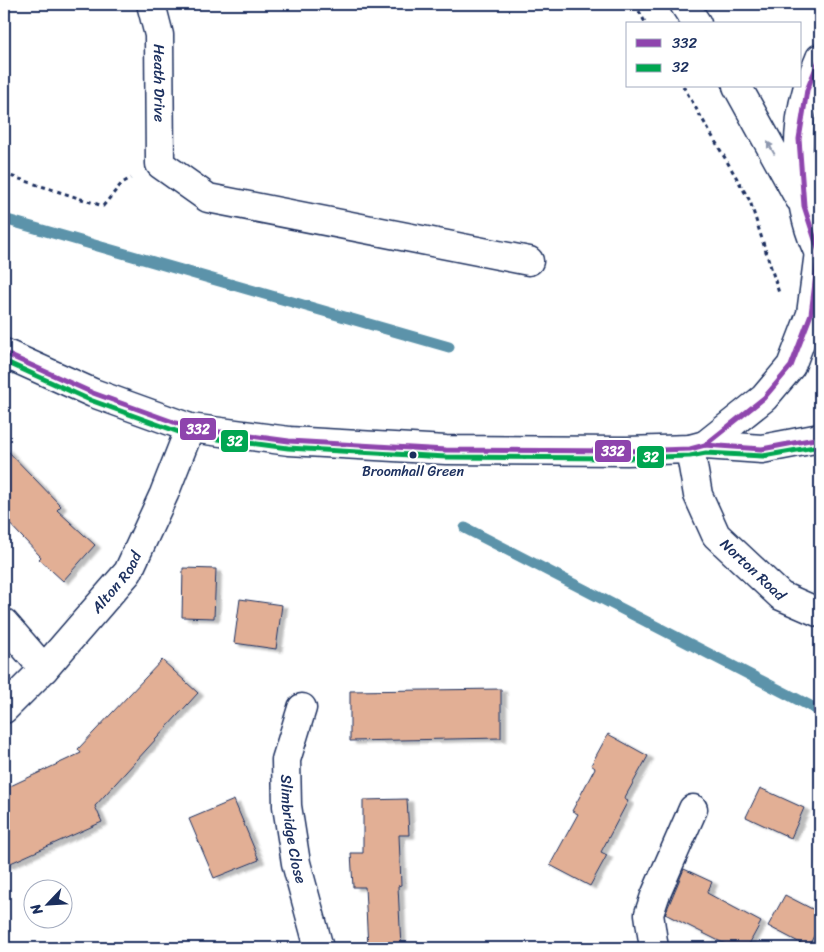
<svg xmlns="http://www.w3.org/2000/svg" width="824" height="952" viewBox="0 0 824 952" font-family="Sriracha,sans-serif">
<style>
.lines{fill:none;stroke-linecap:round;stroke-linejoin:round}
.stream{stroke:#5b93aa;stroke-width:11}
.building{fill:#e2af95;stroke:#1b2f5e;filter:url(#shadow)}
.minor-casing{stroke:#1b2f5e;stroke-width:31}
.highway-casing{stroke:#1b2f5e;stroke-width:31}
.path{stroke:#1b2f5e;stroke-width:3;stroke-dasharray:4 4;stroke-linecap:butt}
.minor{stroke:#fff;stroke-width:28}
.highway{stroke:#fff;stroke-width:28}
.bus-1-casing{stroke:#fff;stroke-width:9}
.bus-2-casing{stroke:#fff;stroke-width:9}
.bus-1{stroke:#8e44ad;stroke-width:5}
.bus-2{stroke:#00a651;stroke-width:5}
.oneway{fill:#8d97ae}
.bus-dot{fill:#1b2f5e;stroke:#fff;stroke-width:2}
.labels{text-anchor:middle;stroke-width:4.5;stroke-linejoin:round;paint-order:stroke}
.bus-label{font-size:14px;fill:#1b2f5e;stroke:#fff}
.street-label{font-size:15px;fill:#1b2f5e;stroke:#fff}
.line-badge{stroke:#fff;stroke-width:2}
.badge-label{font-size:14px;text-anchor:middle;font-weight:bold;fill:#fff}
</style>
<defs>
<filter id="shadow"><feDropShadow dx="5.5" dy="3" stdDeviation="1" flood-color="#0004"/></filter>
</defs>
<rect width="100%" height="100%" fill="#fff"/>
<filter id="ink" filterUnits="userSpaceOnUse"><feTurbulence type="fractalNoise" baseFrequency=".02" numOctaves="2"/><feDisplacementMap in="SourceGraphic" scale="10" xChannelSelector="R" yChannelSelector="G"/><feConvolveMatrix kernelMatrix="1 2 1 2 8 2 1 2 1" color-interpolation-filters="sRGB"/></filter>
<g filter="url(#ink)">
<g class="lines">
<!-- stream -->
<g class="stream">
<polyline points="4,219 449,347"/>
<polyline points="465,528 820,711"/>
</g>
</g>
<!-- building -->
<g class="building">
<polygon points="4,447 61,506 57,510 95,545 63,581 39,559 41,557 4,518"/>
<polygon points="183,568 216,569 214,618 182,617"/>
<polygon points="240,599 282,605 276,649 234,643"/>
<polygon points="162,660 198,693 95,806 102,822 4,866 4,789 81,753 78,749"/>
<polygon points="501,689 501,738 350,741 350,691"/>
<polygon points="608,734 648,756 624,799 628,801 601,852 607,855 590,886 550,865 578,814 572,811 595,768 591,765"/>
<polygon points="760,788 804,808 791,838 746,817"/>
<polygon points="407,799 409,835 399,835 401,885 398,886 401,948 368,948 365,887 353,887 351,853 363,853 363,800"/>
<polygon points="234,800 259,860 214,878 189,819"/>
<polygon points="684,869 712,882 707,893 761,922 747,948 733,948 665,914"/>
<polygon points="785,895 820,913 820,925 808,947 768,926"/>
</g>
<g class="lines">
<defs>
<g id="minor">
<path id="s1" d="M 151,4 L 159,35 L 160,164 L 208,198 L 529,261"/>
<polyline points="4,353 93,393 190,428 289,441 446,450 627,451 690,449 705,445 762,449 820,438"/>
<polyline points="705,445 764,398 791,366 811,314 819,252"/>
<path id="s2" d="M 690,449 L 698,495 L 716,535 L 781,596 L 820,613"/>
<polyline points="4,623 44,669"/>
<path id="s3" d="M 302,708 L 286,760 L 287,806 L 296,863 L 319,948"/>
<path id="s4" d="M 4,709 L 44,669 L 128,572 L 164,494 L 190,428"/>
<polyline points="654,948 649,914 655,896 693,809"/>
</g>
<g id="highway">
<polyline points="684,4 697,24"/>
<path d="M 820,58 C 816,69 810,79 807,90 C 793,136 797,212 820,255"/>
<polyline points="737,86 799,198"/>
</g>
</defs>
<!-- minor casing -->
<use href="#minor" class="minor-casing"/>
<!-- highway casing -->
<use href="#highway" class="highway-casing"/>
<!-- path -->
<g class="path">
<polyline points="635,4 646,24"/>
<polyline points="683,86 750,201 779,293"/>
<polyline points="4,174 103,206 122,183 131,178"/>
<polyline points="814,391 820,403"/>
</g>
<!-- minor -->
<use href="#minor" class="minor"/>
<!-- highway -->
<use href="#highway" class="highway"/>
<defs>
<g id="bus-1">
<polyline points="4,353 93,393 190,428 289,441 446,450 627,451 690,449 705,445 762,449 820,438"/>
<polyline points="705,445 764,398 791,366 811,314 819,252 804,206 799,139 807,90 820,58"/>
</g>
<polyline id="bus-2" points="4,361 90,400 187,435 288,448 446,457 627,458 690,456 706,453 763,456 820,446"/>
</defs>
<!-- bus-1 casing -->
<use href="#bus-1" class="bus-1-casing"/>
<!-- bus-2 casing -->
<use href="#bus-2" class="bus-2-casing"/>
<!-- bus-1 -->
<use href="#bus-1" class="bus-1"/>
<!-- bus-2 -->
<use href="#bus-2" class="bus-2"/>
</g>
<!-- one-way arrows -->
<defs><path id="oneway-solid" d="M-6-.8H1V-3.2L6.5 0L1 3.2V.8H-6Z" transform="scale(1.25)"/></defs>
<use class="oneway" href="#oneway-solid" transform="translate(771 148) rotate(-119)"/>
</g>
<!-- markers -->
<circle class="bus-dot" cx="413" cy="455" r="4.5"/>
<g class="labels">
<!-- bus labels -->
<g class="bus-label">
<text x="413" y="476">Broomhall Green</text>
</g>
<!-- street labels -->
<g class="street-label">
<text dy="5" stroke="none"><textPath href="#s1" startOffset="80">Heath Drive</textPath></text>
<text dy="5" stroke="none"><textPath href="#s2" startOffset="141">Norton Road</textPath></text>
<text dy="5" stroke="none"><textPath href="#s4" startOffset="170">Alton Road</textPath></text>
<text dy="5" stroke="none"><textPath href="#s3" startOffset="124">Slimbridge Close</textPath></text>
</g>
</g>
<g class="line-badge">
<rect x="179" y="417" width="38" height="24" rx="5" fill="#8e44ad"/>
<rect x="220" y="429" width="29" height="24" rx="5" fill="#00a651"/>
<rect x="594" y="439" width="38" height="24" rx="5" fill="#8e44ad"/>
<rect x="636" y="445" width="29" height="24" rx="5" fill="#00a651"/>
</g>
<g class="badge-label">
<text x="198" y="434">332</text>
<text x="235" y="446">32</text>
<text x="613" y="456">332</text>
<text x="651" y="462">32</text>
</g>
<!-- margin -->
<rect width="824" height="952" fill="none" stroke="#fff" stroke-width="20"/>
<rect x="10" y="10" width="804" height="932" fill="none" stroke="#1b2f5e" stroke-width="2" filter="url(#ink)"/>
<!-- legend -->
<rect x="626" y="22" width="175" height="65" fill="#ffffff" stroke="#a4acbf"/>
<rect x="636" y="39" width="25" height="8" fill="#8e44ad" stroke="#a4acbf"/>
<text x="672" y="48" font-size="15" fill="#1b2f5e">332</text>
<rect x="636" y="64" width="25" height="8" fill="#00a651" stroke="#a4acbf"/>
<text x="672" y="72" font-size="15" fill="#1b2f5e">32</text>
<!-- north arrow -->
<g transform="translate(48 904) rotate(245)"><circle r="24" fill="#ffffff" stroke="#a4acbf"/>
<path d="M0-4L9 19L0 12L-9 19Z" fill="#1b2f5e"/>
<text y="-8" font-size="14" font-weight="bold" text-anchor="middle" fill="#1b2f5e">N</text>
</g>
</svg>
